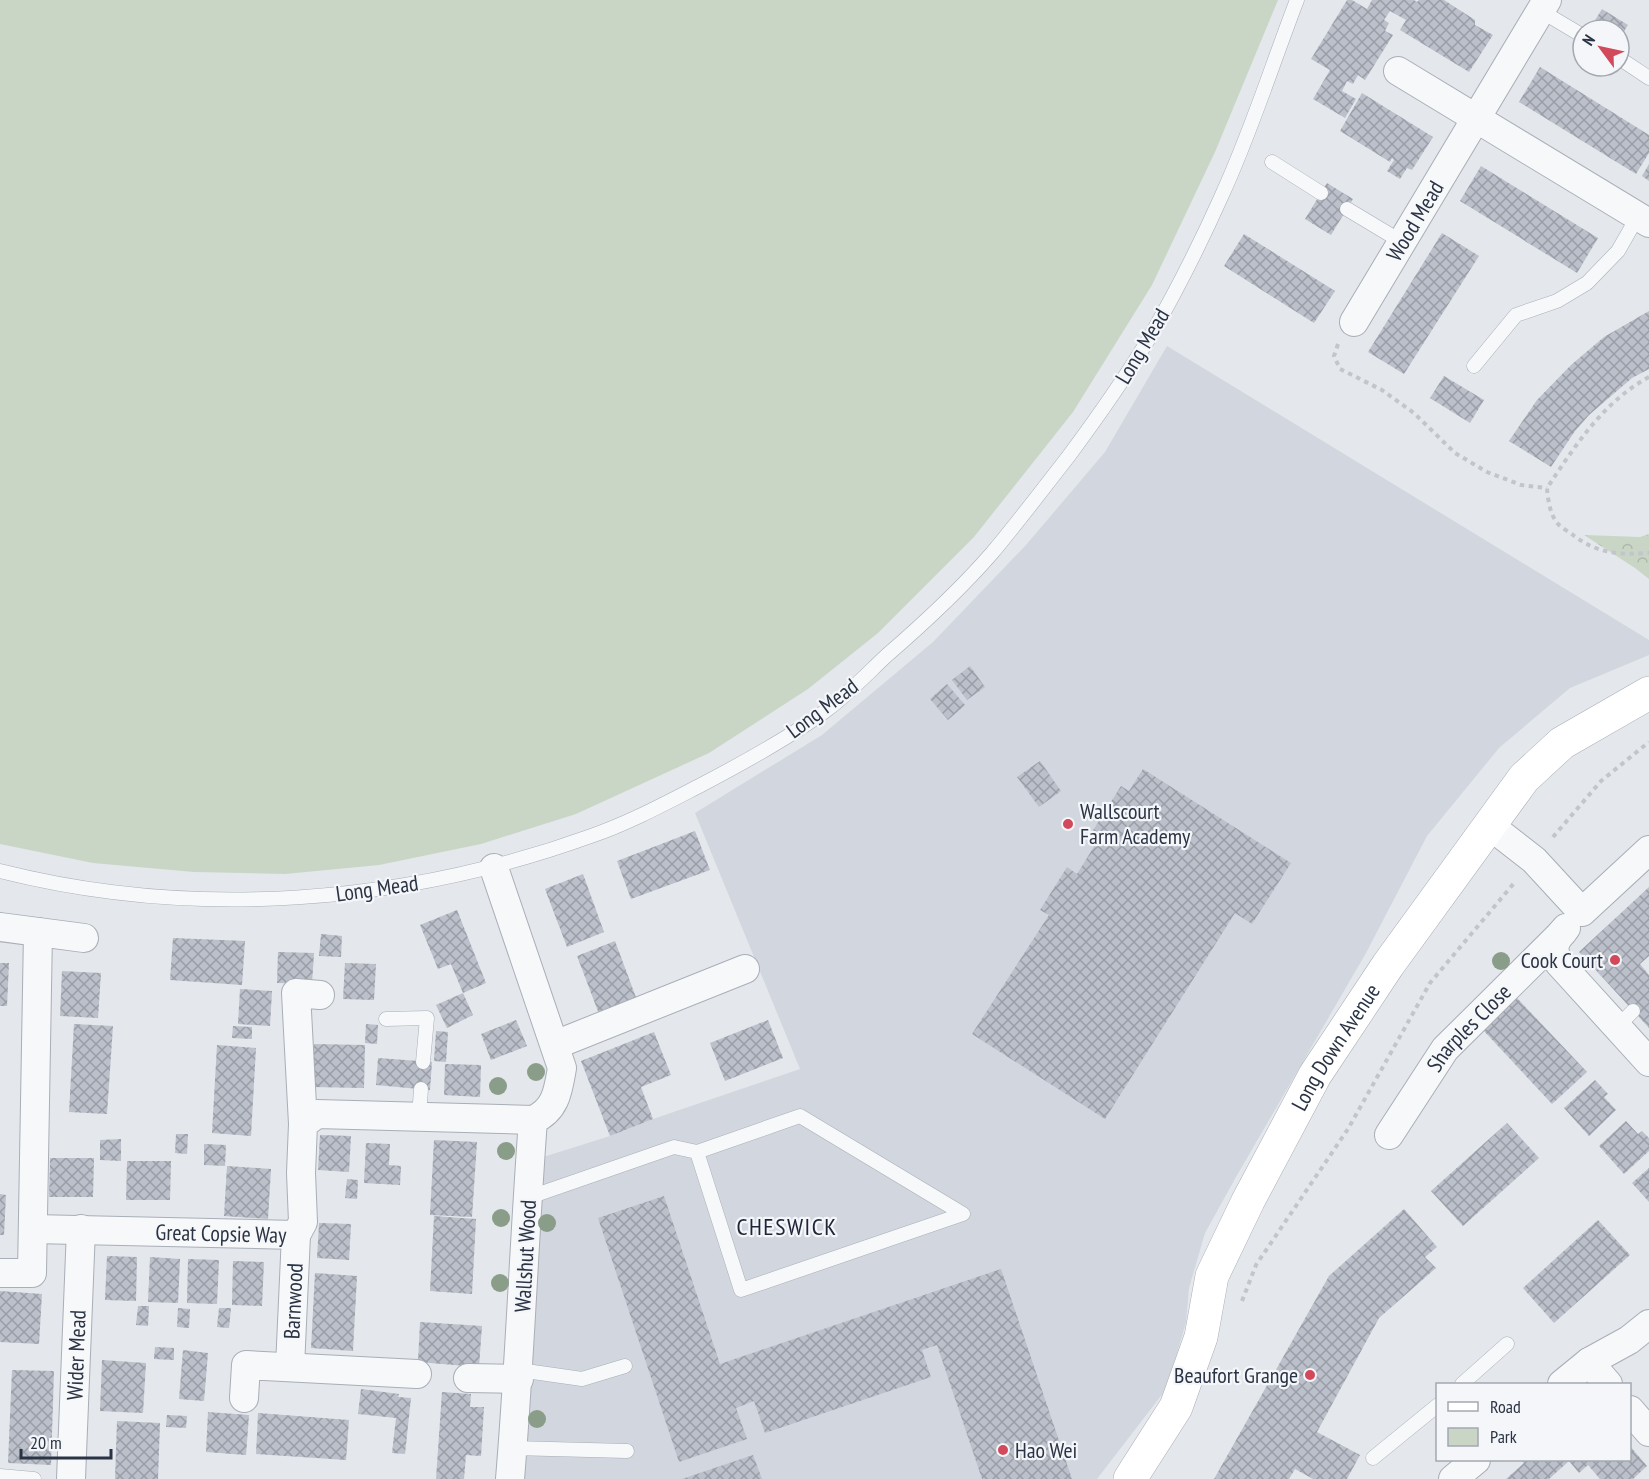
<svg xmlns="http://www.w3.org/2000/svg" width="1649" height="1479" viewBox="0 0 1649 1479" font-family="'PT Sans Narrow',sans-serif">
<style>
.built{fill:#d2d6de}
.green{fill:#c9d6c5}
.park{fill:url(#park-crowns)}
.building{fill:url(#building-cross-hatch)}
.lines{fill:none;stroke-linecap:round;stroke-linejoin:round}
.lane-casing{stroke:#a9aeb7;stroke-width:15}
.street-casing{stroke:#a9aeb7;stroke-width:30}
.secondary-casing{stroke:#a9aeb7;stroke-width:34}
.path{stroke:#c2c5cb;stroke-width:4;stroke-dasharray:4.5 4.5;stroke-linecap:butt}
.lane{stroke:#f7f8fa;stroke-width:14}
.street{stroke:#f7f8fa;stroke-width:28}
.secondary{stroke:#fff;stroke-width:33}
.tree{fill:#899d89}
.poi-dot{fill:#d1495b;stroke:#f4f6f9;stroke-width:2}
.labels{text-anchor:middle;stroke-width:4.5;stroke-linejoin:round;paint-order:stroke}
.street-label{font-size:22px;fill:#2b3445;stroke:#f4f6f9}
.poi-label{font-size:22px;fill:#2b3445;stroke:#f4f6f9;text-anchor:start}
.neighbourhood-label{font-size:24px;letter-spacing:1.5px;fill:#1d2536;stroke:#f4f6f9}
</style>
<defs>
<pattern id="park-crowns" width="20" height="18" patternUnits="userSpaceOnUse" patternTransform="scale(1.5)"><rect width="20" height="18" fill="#c9d6c5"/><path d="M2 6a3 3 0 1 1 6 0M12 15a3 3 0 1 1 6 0" fill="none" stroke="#adb8ab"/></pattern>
<pattern id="building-cross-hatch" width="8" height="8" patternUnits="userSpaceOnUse" patternTransform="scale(1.5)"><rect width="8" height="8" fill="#bbc0ca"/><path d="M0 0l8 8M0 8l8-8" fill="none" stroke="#989da6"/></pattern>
</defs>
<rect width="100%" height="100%" fill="#e4e7ec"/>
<!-- built -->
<polygon class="built" points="1167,346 1649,640 1649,655 1570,688 1499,748 1427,836 1366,953 1236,1177 1205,1233 1189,1288 1186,1322 1167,1388 1097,1479 522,1479 537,1159 610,1136 653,1119 800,1069 695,813 822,735 933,642 1026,545 1105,452"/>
<!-- green -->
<polygon class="green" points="0,0 1278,0 1215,152 1152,285 1073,412 974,537 878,633 808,689 709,753 576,814 481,844 379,865 285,874 194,872 93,863 0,844"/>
<!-- park -->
<polygon class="park" points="1649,534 1649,579 1635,568 1584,535 1640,537"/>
<!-- building -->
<g class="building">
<polygon points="1347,0 1352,0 1367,9 1372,0 1414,0 1417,2 1419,0 1444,0 1475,20 1475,25 1493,35 1469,72 1400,30 1406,20 1390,11 1384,20 1389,23 1385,31 1393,35 1365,80 1358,75 1353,84 1347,81 1342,91 1356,99 1345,118 1313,99 1330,70 1311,59"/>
<polygon points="1602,9 1628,25 1619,39 1619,30 1589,30"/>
<polygon points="1540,67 1649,135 1649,153 1636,174 1519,102"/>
<polygon points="1362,93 1433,137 1412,170 1407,168 1400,179 1387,171 1394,160 1392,158 1390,162 1340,131"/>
<polygon points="1649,164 1649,181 1642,176"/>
<polygon points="1481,166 1598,238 1577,273 1460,201"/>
<polygon points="1327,183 1353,199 1331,235 1305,219"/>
<polygon points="1442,233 1479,256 1404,374 1368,352"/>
<polygon points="1244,234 1335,291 1314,323 1224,266"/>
<polygon points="1649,311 1649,369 1632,378 1589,415 1575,431 1551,467 1509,441 1537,400 1571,365 1604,337"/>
<polygon points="1444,376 1484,400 1470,423 1430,398"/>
<polygon points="970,666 985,687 967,700 952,680"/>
<polygon points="947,684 965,705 948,720 930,699"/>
<polygon points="1040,761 1061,791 1039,807 1017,777"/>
<polygon points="1143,769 1291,863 1252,924 1235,913 1105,1119 972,1034 1049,915 1040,910 1067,867 1077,874 1100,837 1092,832 1121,786 1129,791"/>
<polygon points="695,831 710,870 631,899 617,861"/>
<polygon points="583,874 604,932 567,947 545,889"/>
<polygon points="1649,887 1649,956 1640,964 1649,975 1649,1028 1579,952"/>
<polygon points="457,910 486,983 463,993 451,964 438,969 420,925"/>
<polygon points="321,934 342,936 341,957 319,956"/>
<polygon points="173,938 245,941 242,985 170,980"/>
<polygon points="615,941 637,1000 599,1014 577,956"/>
<polygon points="278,952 314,953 312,984 277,983"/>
<polygon points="0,963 9,963 7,1006 0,1006"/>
<polygon points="345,963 376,964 374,1000 343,999"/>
<polygon points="62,971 101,973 98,1018 60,1016"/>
<polygon points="240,989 272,991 270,1026 238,1024"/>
<polygon points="463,993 473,1015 447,1028 436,1005"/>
<polygon points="1517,998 1587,1072 1552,1104 1483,1030"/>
<polygon points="516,1020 527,1046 491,1060 481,1034"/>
<polygon points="768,1020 783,1058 725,1081 710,1043"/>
<polygon points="74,1024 113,1026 107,1114 69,1112"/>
<polygon points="366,1024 378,1025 377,1044 365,1043"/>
<polygon points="233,1026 252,1027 252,1039 232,1038"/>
<polygon points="436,1031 448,1032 446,1062 434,1061"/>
<polygon points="654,1032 671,1075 641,1087 653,1119 610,1136 581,1061"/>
<polygon points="314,1044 365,1045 364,1088 313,1087"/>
<polygon points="217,1045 256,1048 251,1136 212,1133"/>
<polygon points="378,1058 432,1062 430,1090 376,1085"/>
<polygon points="445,1064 481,1065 480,1097 444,1095"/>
<polygon points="1595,1080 1608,1094 1604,1097 1616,1110 1589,1136 1564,1108"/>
<polygon points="1626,1121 1638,1134 1642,1131 1649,1138 1649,1151 1624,1174 1599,1146"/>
<polygon points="1507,1123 1539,1158 1463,1226 1431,1191"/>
<polygon points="176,1134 188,1134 187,1154 175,1153"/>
<polygon points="320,1135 351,1136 349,1172 318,1170"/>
<polygon points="121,1139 121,1161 100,1160 100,1140"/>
<polygon points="434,1140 477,1142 472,1217 430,1215"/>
<polygon points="366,1143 390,1144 389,1165 401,1166 400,1185 364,1183"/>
<polygon points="204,1144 226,1145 225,1166 204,1165"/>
<polygon points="50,1158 94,1158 93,1197 49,1197"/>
<polygon points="127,1161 171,1161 170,1200 126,1200"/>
<polygon points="227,1166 271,1169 268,1219 224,1216"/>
<polygon points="1649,1168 1649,1202 1632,1183"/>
<polygon points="347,1179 358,1180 357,1199 345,1198"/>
<polygon points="0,1194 6,1195 4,1235 0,1235"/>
<polygon points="664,1196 720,1364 1001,1269 1072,1479 982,1479 937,1345 922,1350 931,1377 765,1433 754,1401 736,1408 747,1439 679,1462 598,1218"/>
<polygon points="1404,1209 1437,1247 1425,1257 1436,1268 1379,1318 1317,1432 1360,1455 1347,1479 1313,1479 1295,1469 1289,1479 1214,1479 1329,1276"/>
<polygon points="434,1216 476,1219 472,1294 430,1291"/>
<polygon points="1598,1220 1630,1255 1554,1323 1523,1288"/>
<polygon points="319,1223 351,1224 349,1260 317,1258"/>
<polygon points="107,1256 137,1257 136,1301 105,1300"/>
<polygon points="150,1257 180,1259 178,1303 148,1302"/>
<polygon points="188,1259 219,1260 217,1304 187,1303"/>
<polygon points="233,1261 264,1262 262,1306 232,1305"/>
<polygon points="315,1273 357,1276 353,1351 311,1348"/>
<polygon points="0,1291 42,1294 39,1344 0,1342"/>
<polygon points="138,1306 149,1306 148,1326 136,1325"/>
<polygon points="178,1308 190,1309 189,1328 177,1327"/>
<polygon points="219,1308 231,1308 229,1328 217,1327"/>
<polygon points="420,1322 482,1326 479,1367 418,1362"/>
<polygon points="155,1347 174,1348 174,1360 154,1359"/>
<polygon points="183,1350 208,1353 204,1401 179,1399"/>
<polygon points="102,1360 146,1363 143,1413 100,1411"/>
<polygon points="12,1370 54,1371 51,1465 8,1463"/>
<polygon points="361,1389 399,1394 398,1397 411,1398 405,1454 392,1453 396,1418 358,1414"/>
<polygon points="442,1392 471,1394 470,1407 484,1407 481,1456 466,1455 464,1479 436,1479"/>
<polygon points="208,1412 249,1415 246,1455 206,1452"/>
<polygon points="258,1413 349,1420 346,1460 256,1454"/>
<polygon points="167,1415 187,1416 186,1428 166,1427"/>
<polygon points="117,1421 160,1423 158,1479 115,1479"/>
<polygon points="1630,1446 1647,1466 1633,1479 1600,1479 1588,1465 1579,1473 1569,1461 1549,1479 1506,1479 1524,1463 1521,1460 1630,1460"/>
<polygon points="753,1455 762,1479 682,1479"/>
</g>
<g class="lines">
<defs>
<g id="lane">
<polyline points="1541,11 1583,36"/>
<polyline points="1619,58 1649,78"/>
<polyline points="1272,162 1321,193"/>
<polyline points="1347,209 1402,242"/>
<polyline points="1474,366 1516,315 1557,301 1587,283 1618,251 1638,216"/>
<path d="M 0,871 C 194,920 403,904 591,836 C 629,823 666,803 701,785 C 743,763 791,737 828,709 C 849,693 867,674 886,656 C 923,624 960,590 992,553 C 1018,522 1043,489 1068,457 C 1097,418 1126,377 1151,335 C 1177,290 1201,242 1222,195 C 1251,132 1272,65 1297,0"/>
<polyline points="386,1019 427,1018 423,1062"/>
<polyline points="1617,1027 1633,1011"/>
<polyline points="419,1117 421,1089"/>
<polyline points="527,1198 674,1147 697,1152 800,1116 963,1214 741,1290 697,1152"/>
<polyline points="519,1370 582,1379 625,1366"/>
<polyline points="1462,1384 1507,1344"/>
<polyline points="512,1448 627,1451"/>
<polyline points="1373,1458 1438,1405"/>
<polyline points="0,1476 34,1479"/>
</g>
<g id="street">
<polyline points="1398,71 1649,223"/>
<path id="s1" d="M 1354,322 L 1547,0"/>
<polyline points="1489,825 1534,860 1582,912 1649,850"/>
<path d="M 494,868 L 562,1068 C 558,1091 556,1110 533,1120 C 524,1240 520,1360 510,1479"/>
<polyline points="0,927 84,938"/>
<path d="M 1566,928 C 1554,941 1551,948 1559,963 L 1649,1062"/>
<polyline points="555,1045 745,969"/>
<polyline points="303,1124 296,993 320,995"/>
<path id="s2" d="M 1389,1135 L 1445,1049 L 1563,932"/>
<path id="s3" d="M 33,1229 L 296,1235 L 303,1222 L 301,1173 L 303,1124 L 317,1114 L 533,1120"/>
<polyline points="0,1273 32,1273 38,932"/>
<polyline points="1589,1362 1608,1384"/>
<path id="s4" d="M 290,1367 L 296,1235"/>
<polyline points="468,1378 519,1379"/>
<polyline points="1562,1384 1589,1362 1629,1340 1649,1324"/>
<polyline points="244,1398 246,1365 417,1374"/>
<polyline points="1630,1410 1649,1432"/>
<path id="s5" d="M 71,1479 L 81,1229"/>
<polyline points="1453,1479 1476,1460"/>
</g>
<g id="secondary">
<path id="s6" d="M 1130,1479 L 1176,1407 L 1201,1337 L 1212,1276 L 1248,1201 L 1315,1075 L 1388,965 L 1524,778 L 1562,743 L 1649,693"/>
</g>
</defs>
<!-- lane casing -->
<use href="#lane" class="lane-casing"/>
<!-- street casing -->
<use href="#street" class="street-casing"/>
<!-- secondary casing -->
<use href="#secondary" class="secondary-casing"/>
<!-- path -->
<g class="path">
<polyline points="1338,344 1334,356 1340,369 1382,390 1414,413 1455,453 1487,472 1521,485 1547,488"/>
<path d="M 1649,377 C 1603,402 1575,446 1547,488 C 1548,500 1550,515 1558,524 C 1562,528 1569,532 1573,535 C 1598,554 1619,555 1649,553"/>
<polyline points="1553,837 1601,781 1649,742"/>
<polyline points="1242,1301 1256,1265 1348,1129 1430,983 1515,882"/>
</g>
<!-- lane -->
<use href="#lane" class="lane"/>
<!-- street -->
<use href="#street" class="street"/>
<!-- secondary -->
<use href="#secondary" class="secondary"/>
</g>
<!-- trees -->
<g class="tree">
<circle cx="1501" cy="961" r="9"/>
<circle cx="536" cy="1072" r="9"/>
<circle cx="498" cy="1086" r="9"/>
<circle cx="506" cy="1151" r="9"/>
<circle cx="501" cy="1218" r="9"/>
<circle cx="547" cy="1223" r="9"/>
<circle cx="500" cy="1283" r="9"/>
<circle cx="537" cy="1419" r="9"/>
</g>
<!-- markers -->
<g class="poi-dot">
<circle cx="1068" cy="824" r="6"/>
<circle cx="1615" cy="960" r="6"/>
<circle cx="1310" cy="1375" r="6"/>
<circle cx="1003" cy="1450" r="6"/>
</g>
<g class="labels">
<!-- street labels -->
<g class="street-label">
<text dy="8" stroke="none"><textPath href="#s1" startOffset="118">Wood Mead</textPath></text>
<text transform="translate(1142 346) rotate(-59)" y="8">Long Mead</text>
<text transform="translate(822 708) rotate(-37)" y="8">Long Mead</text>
<text transform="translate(377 888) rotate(-8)" y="8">Long Mead</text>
<text dy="8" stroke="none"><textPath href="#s2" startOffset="134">Sharples Close</textPath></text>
<text dy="8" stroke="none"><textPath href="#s6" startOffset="482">Long Down Avenue</textPath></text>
<text dy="8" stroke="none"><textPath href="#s3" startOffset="188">Great Copsie Way</textPath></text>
<text transform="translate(525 1256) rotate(-87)" y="8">Wallshut Wood</text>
<text dy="8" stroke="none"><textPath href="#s4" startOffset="66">Barnwood</textPath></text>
<text dy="8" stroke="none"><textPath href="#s5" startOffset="124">Wider Mead</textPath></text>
</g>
<!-- poi labels -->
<g class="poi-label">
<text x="1080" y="819">Wallscourt<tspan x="1080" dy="25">Farm Academy</tspan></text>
<text x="1603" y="968" text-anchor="end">Cook Court</text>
<text x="1298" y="1383" text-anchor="end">Beaufort Grange</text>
<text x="1015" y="1458">Hao Wei</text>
</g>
<!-- neighbourhood labels -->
<g class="neighbourhood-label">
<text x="787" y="1235">CHESWICK</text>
</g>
</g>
<!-- legend -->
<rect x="1436" y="1383" width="195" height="78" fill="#f4f6f9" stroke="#a4a8b1" stroke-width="1.5"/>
<rect x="1448" y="1402" width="30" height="9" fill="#ffffff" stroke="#a4a8b1" stroke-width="1.5"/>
<text x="1490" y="1413" font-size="18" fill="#2b3445">Road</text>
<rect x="1448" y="1428" width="30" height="18" fill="#c9d6c5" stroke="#a4a8b1" stroke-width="1.5"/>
<text x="1490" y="1443" font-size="18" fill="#2b3445">Park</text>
<!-- north arrow -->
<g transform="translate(1601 48) rotate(303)"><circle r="28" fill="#f4f6f9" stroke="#a4a8b1" stroke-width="1.5"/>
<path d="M0-4.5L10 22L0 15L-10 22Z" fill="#d1495b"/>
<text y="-9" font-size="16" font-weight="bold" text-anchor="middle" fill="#2b3445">N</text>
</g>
<!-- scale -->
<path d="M21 1449v9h90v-9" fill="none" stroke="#2b3445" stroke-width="3"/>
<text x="30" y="1449" font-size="18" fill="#2b3445" stroke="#f4f6f9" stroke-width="4.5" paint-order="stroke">20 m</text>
</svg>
